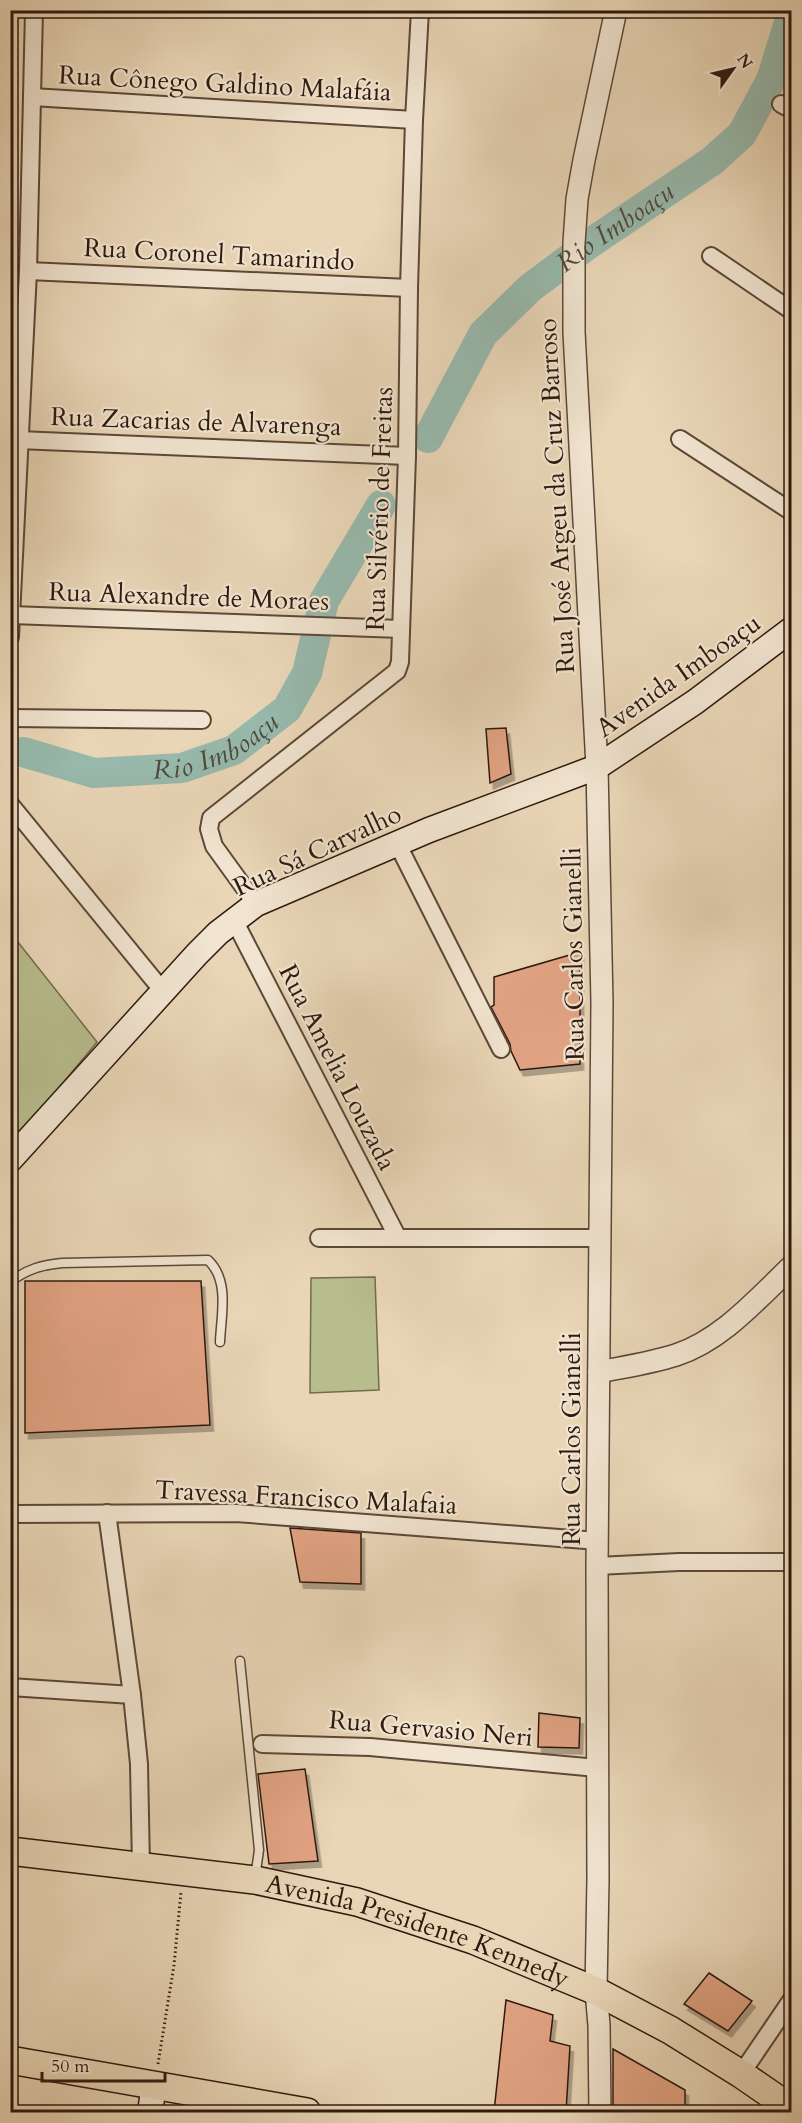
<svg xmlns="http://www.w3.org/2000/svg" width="802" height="2123" viewBox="0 0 802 2123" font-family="Cardo,serif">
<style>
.green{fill:#b8bd8e;stroke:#726b4e;stroke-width:1.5}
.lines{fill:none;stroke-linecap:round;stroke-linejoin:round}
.river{stroke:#97b9ac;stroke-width:30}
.building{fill:#e2a383;stroke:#2d190e;stroke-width:1.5;filter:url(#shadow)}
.service-casing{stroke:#5c4838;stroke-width:11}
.minor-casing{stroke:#5c4838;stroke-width:20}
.tertiary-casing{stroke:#5c4838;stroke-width:24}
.secondary-casing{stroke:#2d190e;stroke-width:27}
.primary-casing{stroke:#2d190e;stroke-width:30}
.path{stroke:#2d190e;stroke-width:3;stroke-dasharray:1.5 3;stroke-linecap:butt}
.service{stroke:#f1e4d0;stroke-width:8}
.minor{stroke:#f1e4d0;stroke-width:16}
.tertiary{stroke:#f1e4d0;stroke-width:21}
.secondary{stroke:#f1e4d0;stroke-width:24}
.primary{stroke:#e9d6b7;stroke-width:27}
.labels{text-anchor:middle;stroke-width:4.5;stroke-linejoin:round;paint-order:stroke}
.street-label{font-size:26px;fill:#2d190e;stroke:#f1e4d0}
.water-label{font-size:27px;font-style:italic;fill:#4d493d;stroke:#f1e4d0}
</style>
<defs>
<filter id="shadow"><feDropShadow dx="3.5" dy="6" stdDeviation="0" flood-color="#0004"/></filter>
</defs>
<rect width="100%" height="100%" fill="#e9d6b7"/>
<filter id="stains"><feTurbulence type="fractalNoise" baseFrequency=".00333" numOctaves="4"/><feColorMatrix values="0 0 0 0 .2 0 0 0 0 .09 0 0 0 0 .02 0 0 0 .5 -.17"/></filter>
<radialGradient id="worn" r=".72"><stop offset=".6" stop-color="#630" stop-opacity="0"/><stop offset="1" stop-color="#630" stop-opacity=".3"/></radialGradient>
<!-- green -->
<g class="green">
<polygon points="10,932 97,1042 11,1145"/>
<polygon points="375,1277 379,1390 310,1393 311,1278"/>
</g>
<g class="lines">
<!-- river -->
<g class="river">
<path id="s1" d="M 428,438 L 483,334 L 530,288 L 589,244 L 712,161 L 742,134 L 771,80 L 792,13"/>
<path id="s2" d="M 23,752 L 94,773 L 182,768 L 234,750 L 287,709 L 307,673 L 324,601 L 381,505"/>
</g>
</g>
<!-- building -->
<g class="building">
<polygon points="506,728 511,774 490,783 486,729"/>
<polygon points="580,952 580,1064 520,1070 511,1051 510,1044 491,1007 494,1005 494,977"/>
<polygon points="25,1281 201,1281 210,1425 25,1433"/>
<polygon points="290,1528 361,1533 361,1584 300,1582"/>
<polygon points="539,1713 580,1718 579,1748 538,1747"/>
<polygon points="305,1769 318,1861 269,1864 258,1774"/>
<polygon points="709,1973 752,2001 728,2031 684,2004"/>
<polygon points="506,2000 553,2015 550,2041 570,2046 566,2112 494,2112"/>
<polygon points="613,2049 685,2090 685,2112 613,2112"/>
</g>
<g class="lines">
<defs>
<g id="service">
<path d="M 10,1282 C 27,1269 42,1265 62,1263 L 208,1260 C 230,1281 221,1315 220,1342"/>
<polyline points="240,1661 259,1850 255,1878"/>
</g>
<g id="minor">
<polyline points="32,97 414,120"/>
<polyline points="781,104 792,110"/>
<polyline points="711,256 792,311"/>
<polyline points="28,271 409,288"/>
<polyline points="680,439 792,512"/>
<polyline points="18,440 407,456"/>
<polyline points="11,615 401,629"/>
<polyline points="10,637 28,271 34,10"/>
<polyline points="10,718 202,720"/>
<polyline points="10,804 162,990"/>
<polyline points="397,843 501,1049"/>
<polyline points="256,904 214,846 209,829 211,818 392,675 397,671 400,662 407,456 409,288 414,120 420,10"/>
<polyline points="234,920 398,1238"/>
<polyline points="319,1238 600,1238"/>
<polyline points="107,1513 132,1695"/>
<polyline points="10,1514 236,1513 598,1541"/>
<polyline points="597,1566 679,1562 792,1562"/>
<polyline points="10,1687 132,1695 139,1764 141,1867"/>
<polyline points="262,1744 370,1747 597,1768"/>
<polyline points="741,2074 792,1999"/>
</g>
<g id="tertiary">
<path d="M 599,1372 C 624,1367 651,1363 676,1355 C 722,1340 757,1299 792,1266"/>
<polyline points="600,2112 599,2025 596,1991 598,1879 597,1566 602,1003 597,767 574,332 574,243 577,199 584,160 616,10"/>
</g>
<g id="secondary">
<polyline points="10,1160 197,954 218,933 256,904 429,830 597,767 695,702 792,629"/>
<polyline points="150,2112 154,2085"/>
</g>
<g id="primary">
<path id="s3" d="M 10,1851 L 255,1880 L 357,1902 L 473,1940 L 596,1991 L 670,2030 L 741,2074 L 792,2109"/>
<polyline points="10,2060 307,2112"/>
</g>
</defs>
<!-- service casing -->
<use href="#service" class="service-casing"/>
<!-- minor casing -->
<use href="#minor" class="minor-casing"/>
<!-- tertiary casing -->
<use href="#tertiary" class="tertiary-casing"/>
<!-- secondary casing -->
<use href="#secondary" class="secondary-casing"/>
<!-- primary casing -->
<use href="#primary" class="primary-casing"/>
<!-- path -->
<polyline class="path" points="158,2064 174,1965 181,1892"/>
<!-- service -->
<use href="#service" class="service"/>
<!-- minor -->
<use href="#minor" class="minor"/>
<!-- tertiary -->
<use href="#tertiary" class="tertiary"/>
<!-- secondary -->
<use href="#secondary" class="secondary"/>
<!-- primary -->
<use href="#primary" class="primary"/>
</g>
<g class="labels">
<!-- street labels -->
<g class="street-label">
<text transform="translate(225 83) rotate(3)" y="9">Rua Cônego Galdino Malafáia</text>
<text transform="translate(219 254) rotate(3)" y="9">Rua Coronel Tamarindo</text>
<text transform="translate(196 421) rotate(2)" y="9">Rua Zacarias de Alvarenga</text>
<text transform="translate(556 496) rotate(-93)" y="9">Rua José Argeu da Cruz Barroso</text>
<text transform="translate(379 509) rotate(-88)" y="9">Rua Silvério de Freitas</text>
<text transform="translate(189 596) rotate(2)" y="9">Rua Alexandre de Moraes</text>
<text transform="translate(678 675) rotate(-35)" y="9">Avenida Imboaçu</text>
<text transform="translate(317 850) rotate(-25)" y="9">Rua Sá Carvalho</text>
<text transform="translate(573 954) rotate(-91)" y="9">Rua Carlos Gianelli</text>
<text transform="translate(338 1067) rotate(63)" y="9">Rua Amelia Louzada</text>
<text transform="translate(571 1439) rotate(-90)" y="9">Rua Carlos Gianelli</text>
<text transform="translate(306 1497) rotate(3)" y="9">Travessa Francisco Malafaia</text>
<text transform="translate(431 1728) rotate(5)" y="9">Rua Gervasio Neri</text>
<text dy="9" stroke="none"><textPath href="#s3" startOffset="417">Avenida Presidente Kennedy</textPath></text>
</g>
<!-- water labels -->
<g class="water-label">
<text dy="9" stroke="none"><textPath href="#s1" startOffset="288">Rio Imboaçu</textPath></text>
<text dy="9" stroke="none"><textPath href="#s2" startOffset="201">Rio Imboaçu</textPath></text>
</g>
</g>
<!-- margin -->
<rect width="802" height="2123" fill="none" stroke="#e9d6b7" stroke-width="36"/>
<rect x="12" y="12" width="778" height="2099" fill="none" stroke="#2d190e" stroke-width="3"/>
<rect x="18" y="18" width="766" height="2087" fill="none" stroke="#2d190e" stroke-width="1.5"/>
<!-- north arrow -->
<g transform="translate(733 69) rotate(56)" stroke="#f1e4d0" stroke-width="4.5" paint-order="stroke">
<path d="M0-4.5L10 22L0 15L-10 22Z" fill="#2d190e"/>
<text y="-9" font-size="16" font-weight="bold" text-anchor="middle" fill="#2d190e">N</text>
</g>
<!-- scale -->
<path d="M42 2072v9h123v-9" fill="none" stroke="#2d190e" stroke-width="3"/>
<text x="51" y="2072" font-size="18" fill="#2d190e" stroke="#f1e4d0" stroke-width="4.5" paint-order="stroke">50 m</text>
<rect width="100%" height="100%" filter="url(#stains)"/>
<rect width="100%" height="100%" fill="url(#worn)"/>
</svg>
